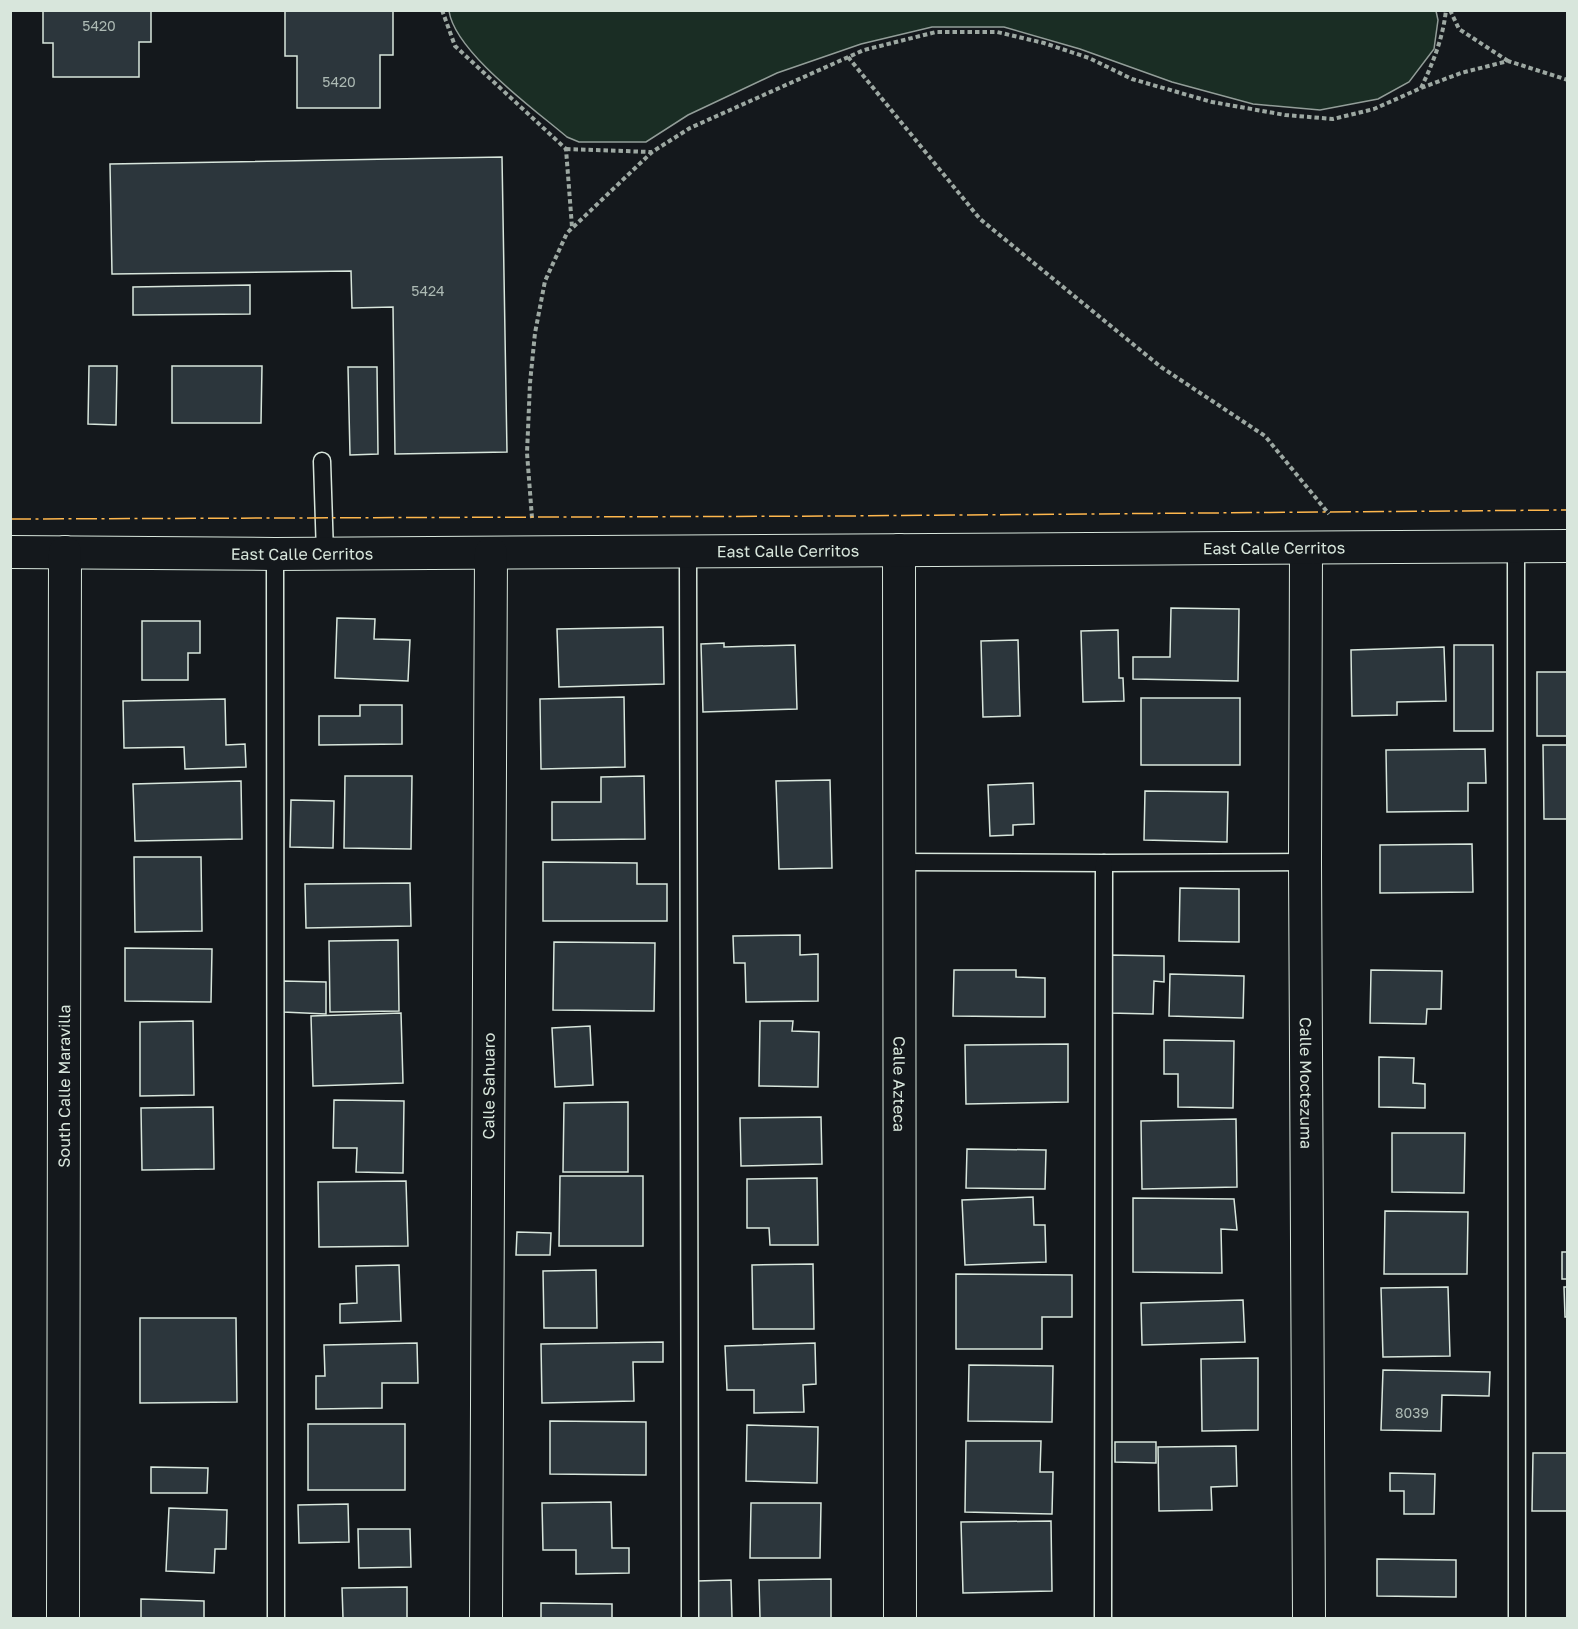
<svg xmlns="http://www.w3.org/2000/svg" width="1578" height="1629" viewBox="0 0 1578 1629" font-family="'Golos Text',sans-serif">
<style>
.green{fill:#1a2d24;stroke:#939e99;stroke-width:1.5}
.building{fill:#2c363c;stroke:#d8e6dc;stroke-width:1.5}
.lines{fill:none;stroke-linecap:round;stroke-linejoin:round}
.lane-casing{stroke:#d8e6dc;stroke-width:19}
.street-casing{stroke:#d8e6dc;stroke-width:34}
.path{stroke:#9da8a2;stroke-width:4;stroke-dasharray:4.5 3;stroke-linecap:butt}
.lane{stroke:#14181c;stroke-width:16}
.street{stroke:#14181c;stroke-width:32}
.power{stroke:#ffb74d;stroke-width:1.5;stroke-dasharray:21 4.5 3 4.5;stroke-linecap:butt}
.labels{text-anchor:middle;stroke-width:4.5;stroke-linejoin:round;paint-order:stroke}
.number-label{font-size:14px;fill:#adbab4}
.street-label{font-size:16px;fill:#d8e6dc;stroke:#14181c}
</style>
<rect width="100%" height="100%" fill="#14181c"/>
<!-- green -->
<path class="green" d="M 1436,11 L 1438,20 L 1434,49 L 1409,82 L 1378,99 L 1320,110 L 1253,104 L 1172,82 L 1080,49 L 1004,27 L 932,27 L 861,44 L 777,73 L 688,115 L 646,142 L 579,142 L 567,137 C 534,109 455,52 449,11 Z"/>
<!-- building -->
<g class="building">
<polygon points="43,10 151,10 151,42 139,42 139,77 53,77 53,43 43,43"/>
<polygon points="285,10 393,10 393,55 380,55 380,108 297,108 297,56 285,56"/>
<polygon points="502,157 507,452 395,454 393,307 352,308 351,271 112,274 110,164"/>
<polygon points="250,285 250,314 133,315 133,287"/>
<polygon points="89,366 117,366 116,425 88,424"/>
<polygon points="172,366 262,366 261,423 172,423"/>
<polygon points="348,367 377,367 378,454 350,455"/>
<polygon points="1171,608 1239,609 1238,681 1133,679 1133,657 1170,657"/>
<polygon points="337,618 375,619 374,639 410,640 408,681 335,678"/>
<polygon points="142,621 200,621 200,653 188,653 188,680 142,680"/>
<polygon points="663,627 664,684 559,687 557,629"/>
<polygon points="1118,630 1119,678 1123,678 1124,701 1083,702 1081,631"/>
<polygon points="1018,640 1020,716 983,717 981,641"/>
<polygon points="724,643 724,647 795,645 797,709 703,712 701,644"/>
<rect x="1454" y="645" width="39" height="86"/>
<polygon points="1444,647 1446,701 1397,702 1397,715 1352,716 1351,650"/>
<rect x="1537" y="672" width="31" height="64"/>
<polygon points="624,697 625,767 541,769 540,699"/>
<rect x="1141" y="698" width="99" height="67"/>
<polygon points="225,699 226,745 245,744 246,767 185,769 184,747 124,748 123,701"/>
<polygon points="360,705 402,705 402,744 319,745 319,716 360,716"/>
<polygon points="1543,745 1568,745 1568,819 1544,819"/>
<polygon points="1485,749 1486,783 1468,783 1468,811 1387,812 1386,750"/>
<polygon points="345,776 412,776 411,849 344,848"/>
<polygon points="644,776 645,839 552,840 552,802 601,802 601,777"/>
<polygon points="830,780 832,868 779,869 776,781"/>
<polygon points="241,781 242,839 135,841 133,784"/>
<polygon points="1033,783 1034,824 1013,825 1013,835 990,836 988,785"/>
<polygon points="1145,791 1228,792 1227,842 1144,840"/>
<polygon points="291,800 334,801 333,848 290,847"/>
<polygon points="1472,844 1473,892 1380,893 1380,845"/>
<polygon points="134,857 201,857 202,931 135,932"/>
<polygon points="543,862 637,863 637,884 667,884 667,921 543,921"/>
<polygon points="410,883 411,926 306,928 305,884"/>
<polygon points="1180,888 1239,889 1239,942 1179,941"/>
<polygon points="800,935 800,955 818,954 818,1001 746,1002 745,963 734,963 733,936"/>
<polygon points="398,940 399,1011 330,1012 329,941"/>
<polygon points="554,942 655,943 654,1011 553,1010"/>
<polygon points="125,948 212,949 211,1002 125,1001"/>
<polygon points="1110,955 1164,956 1164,982 1154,981 1153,1014 1109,1013"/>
<polygon points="954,970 1016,970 1016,977 1045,978 1045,1017 953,1016"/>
<polygon points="1371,970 1442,971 1441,1009 1427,1009 1426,1024 1370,1023"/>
<polygon points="1170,974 1244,976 1243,1018 1169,1016"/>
<polygon points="283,981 326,982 326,1014 283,1012"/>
<polygon points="401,1013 403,1083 313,1086 311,1016"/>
<polygon points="193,1021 194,1095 140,1096 140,1022"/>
<polygon points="760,1021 793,1021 792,1031 819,1032 818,1087 759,1086"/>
<polygon points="590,1026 593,1085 555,1087 552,1028"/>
<polygon points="1164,1040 1234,1041 1233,1108 1178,1107 1178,1074 1164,1074"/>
<polygon points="1068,1044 1068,1102 966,1104 965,1045"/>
<polygon points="1379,1057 1414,1058 1413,1083 1425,1084 1425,1108 1379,1107"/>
<polygon points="334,1100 404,1101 403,1173 356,1172 357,1148 333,1148"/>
<polygon points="628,1102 628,1172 563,1172 564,1103"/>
<polygon points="213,1107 214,1169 142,1170 141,1108"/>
<polygon points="821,1117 822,1164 741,1166 740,1118"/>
<polygon points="1236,1119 1237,1187 1142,1189 1141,1121"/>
<polygon points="1392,1133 1465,1133 1464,1193 1392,1192"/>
<polygon points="967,1149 1046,1150 1045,1189 966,1188"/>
<polygon points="560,1176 643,1176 643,1246 559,1246"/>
<polygon points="817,1178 818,1245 770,1245 769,1228 747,1228 747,1179"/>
<polygon points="406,1181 408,1246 319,1247 318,1182"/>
<polygon points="1033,1197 1034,1225 1045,1225 1046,1262 965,1265 962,1200"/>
<polygon points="1133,1198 1234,1199 1237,1230 1221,1229 1222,1273 1133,1272"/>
<polygon points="1385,1211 1468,1212 1467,1274 1384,1274"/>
<polygon points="517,1232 551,1233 550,1255 516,1255"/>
<rect x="1562" y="1252" width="6" height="27"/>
<polygon points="813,1264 814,1329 753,1329 752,1265"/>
<polygon points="399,1265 401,1321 340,1323 340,1304 357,1303 356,1266"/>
<polygon points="596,1270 597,1328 544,1328 543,1271"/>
<polygon points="956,1274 1072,1275 1072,1317 1042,1317 1042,1349 956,1349"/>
<polygon points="1448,1287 1450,1356 1383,1357 1381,1288"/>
<polygon points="1564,1287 1568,1287 1568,1317 1565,1317"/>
<polygon points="1243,1300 1245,1342 1142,1345 1141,1303"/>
<polygon points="140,1318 236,1318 237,1402 140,1403"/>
<polygon points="663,1342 663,1362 633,1362 634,1401 542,1403 541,1344"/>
<polygon points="417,1343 418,1383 382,1383 382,1408 316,1409 316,1376 325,1376 324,1345"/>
<polygon points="815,1343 816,1384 803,1385 804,1412 754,1413 754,1390 727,1390 725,1346"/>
<polygon points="1258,1358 1258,1430 1202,1431 1201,1359"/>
<polygon points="969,1365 1053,1366 1052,1422 968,1421"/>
<polygon points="1383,1370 1490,1372 1489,1396 1442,1395 1441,1431 1381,1430"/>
<polygon points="550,1421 646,1422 646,1475 550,1474"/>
<rect x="308" y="1424" width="97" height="66"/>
<polygon points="747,1425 818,1427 817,1483 746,1481"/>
<polygon points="966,1441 1041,1441 1040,1472 1053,1472 1052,1514 965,1512"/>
<polygon points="1115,1442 1156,1442 1156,1463 1115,1462"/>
<polygon points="1236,1446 1237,1486 1211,1487 1212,1510 1159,1511 1158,1447"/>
<polygon points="1533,1453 1568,1453 1568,1511 1532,1511"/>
<polygon points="151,1467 208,1468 207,1493 151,1493"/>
<polygon points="1390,1473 1435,1474 1434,1514 1404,1514 1404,1491 1390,1491"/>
<polygon points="611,1502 612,1548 629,1548 629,1573 576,1574 576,1550 543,1550 542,1503"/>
<polygon points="751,1503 821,1503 820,1558 750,1558"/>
<polygon points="348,1504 349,1542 299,1543 298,1505"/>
<polygon points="169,1508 227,1510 226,1549 215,1549 214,1573 166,1571"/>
<polygon points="1051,1521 1052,1591 963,1593 961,1522"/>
<polygon points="358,1529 410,1529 411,1567 359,1568"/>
<polygon points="1377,1559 1456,1560 1456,1597 1377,1596"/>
<polygon points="831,1579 831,1618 760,1618 759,1580"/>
<polygon points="731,1580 732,1618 697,1618 697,1581"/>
<polygon points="407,1587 407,1618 343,1618 342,1588"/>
<polygon points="141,1599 204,1601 204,1618 141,1618"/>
<polygon points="541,1603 612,1604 612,1618 541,1618"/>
</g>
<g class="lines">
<defs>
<g id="lane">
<polyline points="322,461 325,554"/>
<polyline points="1516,547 1517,1618"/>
<polyline points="688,552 690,1618"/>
<polyline points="275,554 276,1618"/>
<polyline points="899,862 1104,863 1305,862"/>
<polyline points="1103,1618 1104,863"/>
</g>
<g id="street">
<path id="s1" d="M 1306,549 L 1305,862 L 1309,1618"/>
<path id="s2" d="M 899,550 L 900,1618"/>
<path id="s3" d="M 10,552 L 275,554 L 1568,546"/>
<path id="s4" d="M 63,1618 L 65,552"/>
<path id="s5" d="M 486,1618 L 491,553"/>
</g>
</defs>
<!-- lane casing -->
<use href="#lane" class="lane-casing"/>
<!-- street casing -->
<use href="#street" class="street-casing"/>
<!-- path -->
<g class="path">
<polyline points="442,10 455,46 566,149 572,227"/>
<polyline points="1450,10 1459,29 1508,61"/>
<polyline points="848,57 980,219 1161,367 1265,436 1329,514"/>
<path d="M 1421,88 C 1433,63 1443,38 1446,10"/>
<polyline points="566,149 651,152"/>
<polyline points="532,518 527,453 530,383 535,333 545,281 567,233 652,152 690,128 864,50 936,32 997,32 1044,43 1089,58 1132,79 1212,102 1285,115 1333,119 1374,109 1421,88 1461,73 1508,61 1568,80"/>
</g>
<!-- lane -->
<use href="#lane" class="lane"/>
<!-- street -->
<use href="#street" class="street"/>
<!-- power -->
<polyline class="power" points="10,519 842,516 1568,510"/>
</g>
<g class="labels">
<!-- number labels -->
<g class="number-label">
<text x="99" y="31">5420</text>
<text x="339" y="87">5420</text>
<text x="428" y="296">5424</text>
<text x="1412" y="1418">8039</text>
</g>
<!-- street labels -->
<g class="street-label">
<text dy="6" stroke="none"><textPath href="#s3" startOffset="1264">East Calle Cerritos</textPath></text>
<text dy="6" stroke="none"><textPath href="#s3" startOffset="778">East Calle Cerritos</textPath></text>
<text dy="6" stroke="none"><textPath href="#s3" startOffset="292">East Calle Cerritos</textPath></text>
<text dy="6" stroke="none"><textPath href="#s2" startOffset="534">Calle Azteca</textPath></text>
<text dy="6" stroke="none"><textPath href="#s1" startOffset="534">Calle Moctezuma</textPath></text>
<text dy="6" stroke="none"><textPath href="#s4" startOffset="532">South Calle Maravilla</textPath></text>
<text dy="6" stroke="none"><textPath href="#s5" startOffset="532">Calle Sahuaro</textPath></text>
</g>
</g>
<!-- border -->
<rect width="1578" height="1629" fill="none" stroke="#d8e6dc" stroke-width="24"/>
</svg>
